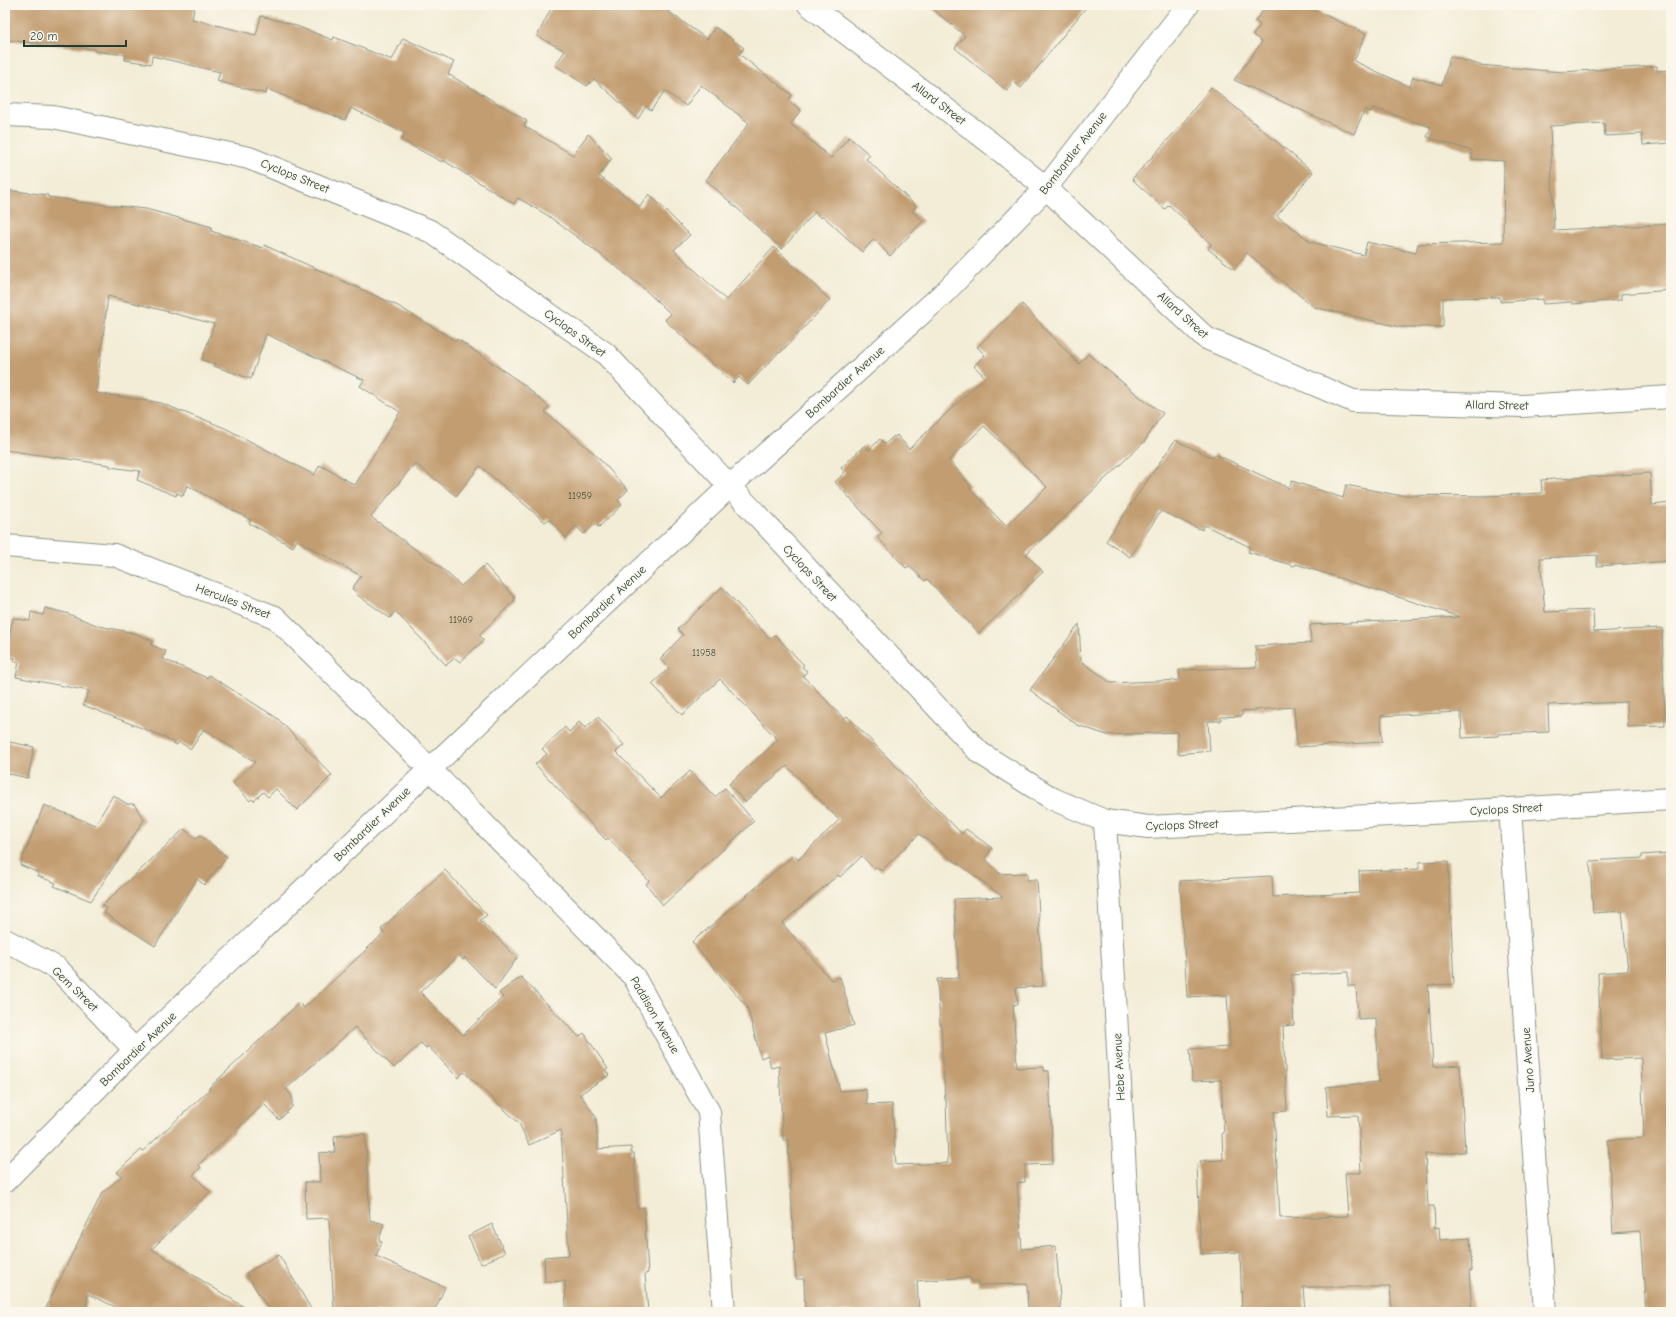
<svg xmlns="http://www.w3.org/2000/svg" width="1676" height="1317" viewBox="0 0 1676 1317" font-family="'Comic Neue',sans-serif">
<style>
.building{fill:#c29d71;fill-rule:evenodd}
.lines{fill:none;stroke-linecap:round;stroke-linejoin:round}
.minor-casing{stroke:#899586;stroke-width:24}
.minor{stroke:#fff;stroke-width:22}
.labels{text-anchor:middle;stroke-width:3;stroke-linejoin:round;paint-order:stroke}
.number-label{font-size:10px;fill:#485543}
.street-label{font-size:12px;fill:#1f3d34;stroke:#fbf7ec}
</style>
<rect width="100%" height="100%" fill="#fbf7ec"/>
<filter id="ink" filterUnits="userSpaceOnUse"><feTurbulence type="fractalNoise" baseFrequency=".025" numOctaves="2"/><feDisplacementMap in="SourceGraphic" scale="8" xChannelSelector="R" yChannelSelector="G"/><feConvolveMatrix kernelMatrix="1 2 1 2 8 2 1 2 1" color-interpolation-filters="sRGB"/></filter>
<filter id="wash" filterUnits="userSpaceOnUse"><feTurbulence type="fractalNoise" baseFrequency=".012" numOctaves="4" result="noise"/><feDisplacementMap in="SourceGraphic" scale="16" xChannelSelector="R" yChannelSelector="G"/><feGaussianBlur stdDeviation="0.9" result="paint"/><feColorMatrix in="noise" values="0 0 0 0 0 0 0 0 0 0 0 0 0 0 0 0 0 1.4 0 .05"/><feComposite in="paint" operator="in"/></filter>
<g filter="url(#wash)">
<rect width="100%" height="100%" fill="#f3edd7"/>
<g id="blocks">
<!-- building -->
<g class="building">
<polygon points="5,5 195,5 192,19 256,35 261,16 291,24 333,40 334,37 392,60 403,38 454,62 448,74 527,121 524,126 573,155 588,134 612,158 599,176 640,207 649,194 690,235 674,250 726,300 774,247 830,300 780,353 779,352 748,385 739,377 733,383 665,320 671,314 641,286 600,254 547,215 518,198 514,204 443,160 442,162 401,140 405,133 351,108 345,120 267,89 266,94 217,81 220,72 152,56 151,64 125,60 126,55 94,51 94,49 5,40"/>
<polygon points="553,5 659,5 707,39 715,27 744,48 739,54 792,95 788,100 801,110 791,124 831,158 849,137 870,155 866,159 916,206 912,211 923,221 890,256 874,239 862,252 823,216 821,218 815,212 782,249 706,180 749,123 701,85 686,106 665,91 651,110 646,106 638,119 594,79 587,86 555,65 565,51 537,36"/>
<polygon points="928,5 1088,5 1021,88 1014,82 1007,91 955,48 965,36"/>
<polygon points="1267,5 1308,5 1316,11 1366,34 1354,61 1410,87 1413,77 1442,85 1450,56 1479,65 1562,72 1657,66 1657,71 1671,70 1671,143 1643,145 1642,134 1605,136 1604,123 1550,126 1554,230 1671,224 1671,290 1621,294 1621,300 1572,304 1572,302 1543,304 1543,299 1500,302 1500,297 1443,298 1443,327 1400,327 1314,307 1247,253 1234,269 1208,249 1211,244 1169,205 1165,209 1132,179 1183,123 1211,87 1313,172 1277,216 1311,242 1364,255 1367,242 1416,253 1418,244 1503,242 1504,161 1472,159 1472,151 1427,137 1431,127 1373,108 1371,112 1365,109 1354,134 1234,80 1262,42 1253,35 1260,25 1255,21"/>
<path d="M 5,190 L 48,195 L 48,197 L 78,201 L 77,202 L 146,209 L 212,227 L 211,231 L 263,248 L 264,245 L 398,306 L 456,341 L 457,339 L 523,384 L 549,407 L 545,412 L 595,454 L 628,490 L 618,500 L 622,505 L 599,527 L 595,524 L 584,534 L 576,526 L 566,538 L 549,519 L 545,522 L 480,466 L 456,496 L 415,463 L 371,517 L 445,571 L 461,586 L 485,565 L 515,598 L 514,599 L 515,600 L 479,635 L 484,640 L 460,662 L 455,658 L 446,665 L 395,611 L 390,618 L 356,594 L 357,592 L 352,589 L 361,576 L 297,540 L 293,547 L 249,523 L 251,520 L 187,485 L 183,496 L 177,493 L 176,496 L 137,480 L 140,471 L 110,467 L 110,465 L 5,450 ZM 108,296 L 214,324 L 202,360 L 215,364 L 214,366 L 251,379 L 266,334 L 364,380 L 360,386 L 400,412 L 355,485 L 320,465 L 314,475 L 227,429 L 203,419 L 203,420 L 161,403 L 96,393 Z"/>
<path d="M 1022,304 L 1079,364 L 1088,354 L 1145,401 L 1163,413 L 1144,442 L 1026,554 L 1043,572 L 979,633 L 927,579 L 925,581 L 909,566 L 906,568 L 877,537 L 882,533 L 835,482 L 845,472 L 841,468 L 865,445 L 869,450 L 880,439 L 885,444 L 894,436 L 895,437 L 897,435 L 909,449 L 985,377 L 974,366 L 985,355 L 977,347 ZM 984,426 L 1047,487 L 1006,526 L 969,488 L 971,486 L 949,460 Z"/>
<polygon points="1175,440 1213,458 1215,454 1289,488 1292,481 1343,498 1346,485 1397,495 1486,496 1542,493 1541,480 1650,473 1652,505 1671,503 1671,561 1597,566 1597,555 1540,558 1545,612 1593,610 1594,632 1662,628 1665,726 1628,727 1627,702 1548,705 1549,732 1498,734 1498,736 1462,738 1461,712 1418,714 1381,716 1382,742 1297,747 1294,707 1242,711 1242,716 1221,717 1221,721 1208,721 1210,751 1178,754 1177,732 1107,735 1077,725 1030,690 1079,624 1081,661 1111,683 1180,680 1179,670 1257,667 1255,646 1311,643 1310,625 1460,617 1296,564 1295,566 1248,552 1250,547 1204,525 1202,530 1161,511 1130,557 1106,541"/>
<path d="M 722,587 L 770,639 L 775,635 L 804,665 L 802,667 L 807,671 L 803,676 L 844,719 L 847,716 L 962,834 L 966,829 L 992,848 L 985,858 L 1000,874 L 1027,873 L 1027,880 L 1037,880 L 1043,986 L 1016,988 L 1018,1004 L 1013,1005 L 1017,1067 L 1018,1068 L 1044,1067 L 1044,1071 L 1049,1071 L 1053,1164 L 1025,1165 L 1025,1182 L 1017,1183 L 1022,1249 L 1056,1246 L 1061,1312 L 1028,1312 L 1027,1284 L 978,1285 L 978,1281 L 971,1281 L 970,1277 L 917,1281 L 919,1312 L 805,1312 L 804,1279 L 796,1279 L 788,1140 L 783,1140 L 779,1066 L 771,1068 L 768,1055 L 761,1058 L 747,1007 L 692,942 L 794,855 L 798,860 L 839,820 L 787,766 L 745,802 L 729,784 L 778,740 L 720,679 L 682,715 L 652,684 L 669,668 L 660,659 L 683,635 L 678,629 ZM 919,834 L 1003,897 L 954,899 L 959,978 L 937,979 L 940,1024 L 941,1024 L 945,1100 L 946,1100 L 948,1163 L 896,1165 L 892,1104 L 867,1105 L 866,1089 L 840,1091 L 825,1033 L 854,1025 L 840,977 L 831,980 L 782,923 L 838,875 L 840,877 L 862,856 L 874,869 L 877,867 L 881,871 Z"/>
<polygon points="45,608 66,613 99,626 134,633 153,641 151,645 166,651 163,659 207,678 209,675 277,718 332,775 297,810 276,789 268,797 263,792 254,801 252,799 250,801 233,783 255,762 204,729 191,749 179,742 177,745 162,736 83,705 89,691 16,677 19,662 14,661 15,658 5,657 13,618 30,621 31,612 43,615"/>
<polygon points="598,717 624,745 616,752 661,798 690,771 715,797 725,788 754,821 663,905 646,884 649,881 608,838 606,840 535,764 547,754 542,749 565,727 569,732 579,722 585,728"/>
<polygon points="5,741 34,747 28,778 5,773"/>
<polygon points="113,795 127,804 134,804 144,820 91,901 54,886 56,883 38,876 39,873 20,865 44,805 95,825"/>
<polygon points="184,829 196,839 200,835 227,857 204,885 197,879 155,946 104,913 107,908 102,906"/>
<polygon points="1671,853 1671,1312 1646,1312 1640,1231 1613,1233 1608,1140 1644,1138 1641,1058 1602,1060 1598,973 1628,971 1622,911 1593,913 1590,861 1642,858 1642,855"/>
<path d="M 1448,861 L 1454,984 L 1428,985 L 1433,1067 L 1460,1065 L 1465,1152 L 1425,1154 L 1428,1206 L 1434,1206 L 1435,1228 L 1439,1227 L 1440,1240 L 1470,1238 L 1472,1271 L 1469,1271 L 1472,1312 L 1392,1312 L 1390,1287 L 1303,1287 L 1305,1312 L 1242,1312 L 1240,1252 L 1201,1254 L 1197,1164 L 1201,1163 L 1200,1161 L 1223,1160 L 1222,1133 L 1224,1133 L 1221,1080 L 1192,1081 L 1190,1049 L 1230,1047 L 1227,995 L 1187,997 L 1180,881 L 1272,876 L 1273,897 L 1360,893 L 1359,871 L 1419,869 L 1419,862 ZM 1348,972 L 1348,986 L 1356,986 L 1358,1019 L 1376,1018 L 1379,1082 L 1326,1087 L 1328,1116 L 1358,1115 L 1361,1173 L 1345,1173 L 1348,1216 L 1280,1218 L 1274,1112 L 1287,1111 L 1283,1026 L 1294,1025 L 1291,975 Z"/>
<polygon points="445,870 487,915 480,920 517,958 495,989 465,958 463,960 459,955 420,992 463,1035 503,997 499,993 521,977 579,1037 584,1033 608,1069 605,1070 609,1075 580,1094 596,1117 598,1149 631,1147 631,1153 634,1153 637,1208 644,1207 648,1273 645,1274 648,1312 566,1312 565,1281 545,1282 544,1257 569,1255 561,1130 529,1145 519,1123 464,1072 458,1078 428,1046 426,1048 421,1043 394,1068 355,1027 286,1089 292,1096 292,1107 279,1120 264,1104 198,1165 201,1167 193,1175 210,1192 152,1249 252,1312 126,1312 88,1294 85,1312 44,1312 102,1193 122,1176 117,1172 141,1150 143,1151 210,1089 209,1088 299,1003 304,1008 384,933 381,929"/>
<polygon points="365,1134 370,1220 384,1224 379,1240 382,1242 376,1256 445,1287 434,1312 334,1312 329,1218 306,1219 305,1182 320,1182 319,1153 335,1152 334,1136"/>
<polygon points="492,1224 505,1253 481,1264 468,1236"/>
<polygon points="279,1255 313,1312 270,1312 246,1273"/>
</g>
</g>
</g>
<g filter="url(#ink)">
<use href="#blocks" fill-opacity="0" stroke="#899586" stroke-width="1"/>
<g class="lines">
<defs>
<g id="minor">
<polyline points="809,5 992,144 1046,188 1206,338 1353,401 1522,406 1671,397"/>
<polyline points="5,115 53,117 249,158 430,231 605,353 980,753 1053,799 1105,821 1148,827 1510,809 1671,799"/>
<polyline points="5,546 114,555 275,617 430,769 634,977 709,1112 724,1312"/>
<polyline points="1510,809 1545,1312"/>
<polyline points="1105,821 1133,1312"/>
<polyline points="5,940 57,968 135,1050"/>
<polyline points="5,1181 135,1050 430,769 729,487 944,293 1046,188 1188,5"/>
</g>
</defs>
<!-- minor casing -->
<use href="#minor" class="minor-casing"/>
<!-- minor -->
<use href="#minor" class="minor"/>
</g>
</g>
<g class="labels">
<!-- number labels -->
<g class="number-label">
<text x="580" y="499">11959</text>
<text x="461" y="623">11969</text>
<text x="704" y="656">11958</text>
</g>
<!-- street labels -->
<g class="street-label">
<text transform="translate(939 103) rotate(37)" y="4">Allard Street</text>
<text transform="translate(1073 153) rotate(-52)" y="4">Bombardier Avenue</text>
<text transform="translate(295 176) rotate(22)" y="4">Cyclops Street</text>
<text transform="translate(1183 315) rotate(42)" y="4">Allard Street</text>
<text transform="translate(575 333) rotate(36)" y="4">Cyclops Street</text>
<text transform="translate(845 382) rotate(-42)" y="4">Bombardier Avenue</text>
<text transform="translate(1497 405) rotate(1)" y="4">Allard Street</text>
<text transform="translate(810 573) rotate(47)" y="4">Cyclops Street</text>
<text transform="translate(233 601) rotate(21)" y="4">Hercules Street</text>
<text transform="translate(607 602) rotate(-43)" y="4">Bombardier Avenue</text>
<text transform="translate(1506 809) rotate(-3)" y="4">Cyclops Street</text>
<text transform="translate(372 824) rotate(-44)" y="4">Bombardier Avenue</text>
<text transform="translate(1182 825) rotate(-2)" y="4">Cyclops Street</text>
<text transform="translate(75 989) rotate(44)" y="4">Gem Street</text>
<text transform="translate(655 1015) rotate(60)" y="4">Paddison Avenue</text>
<text transform="translate(138 1049) rotate(-44)" y="4">Bombardier Avenue</text>
<text transform="translate(1528 1060) rotate(-94)" y="4">Juno Avenue</text>
<text transform="translate(1119 1067) rotate(-93)" y="4">Hebe Avenue</text>
</g>
</g>
<!-- margin -->
<rect width="1676" height="1317" fill="none" stroke="#fbf7ec" stroke-width="20"/>
<!-- scale -->
<path d="M24 40v6h102v-6" fill="none" stroke="#1f3d34" stroke-width="2"/>
<text x="30" y="40" font-size="12" fill="#1f3d34" stroke="#fbf7ec" stroke-width="3" paint-order="stroke">20 m</text>
</svg>
